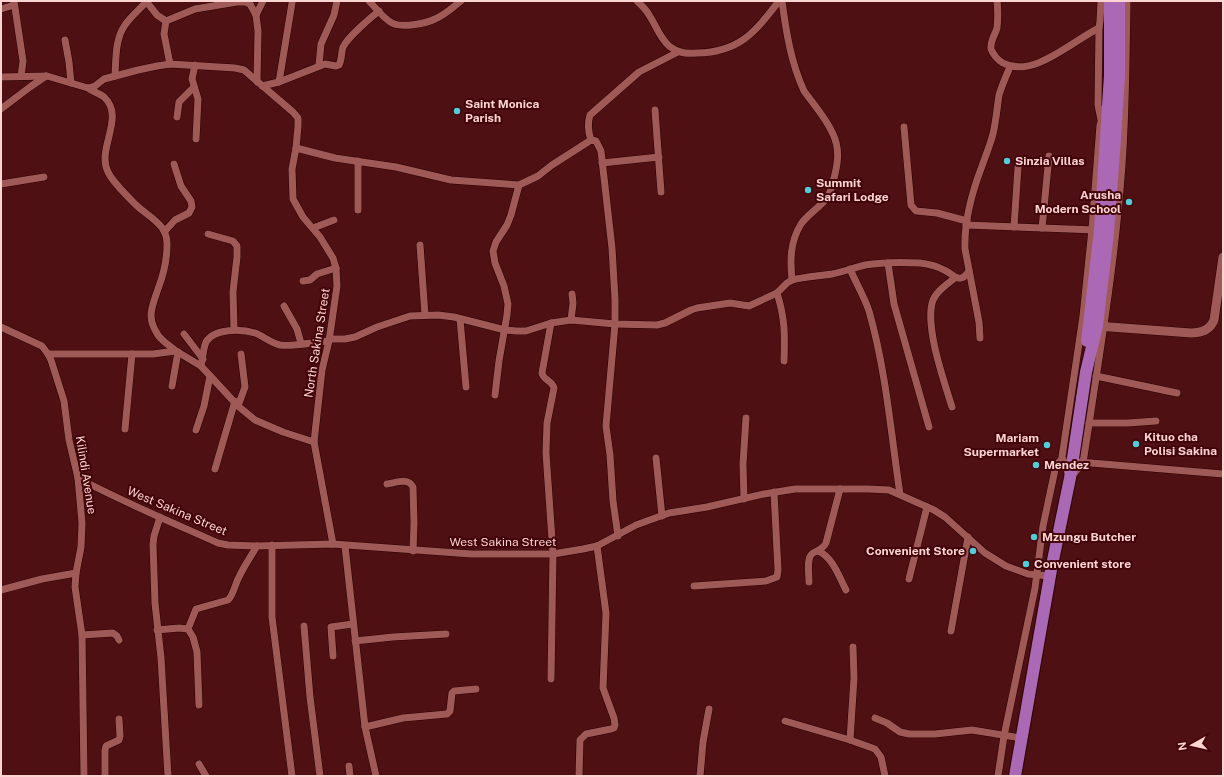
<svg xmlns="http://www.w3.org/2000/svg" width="1224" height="777" viewBox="0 0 1224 777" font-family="'Public Sans',sans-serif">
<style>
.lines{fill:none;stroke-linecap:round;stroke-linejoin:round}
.street-casing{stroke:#2b0003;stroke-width:8}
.secondary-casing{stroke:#2b0003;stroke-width:10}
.highway-casing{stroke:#2b0003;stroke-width:14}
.street{stroke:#9f5a57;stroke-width:7}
.secondary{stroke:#9f5a57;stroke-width:9}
.highway{stroke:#ab68b4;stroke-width:12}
.poi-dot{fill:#52ccd6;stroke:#420409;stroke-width:1.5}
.labels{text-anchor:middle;stroke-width:4;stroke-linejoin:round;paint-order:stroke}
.poi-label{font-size:12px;font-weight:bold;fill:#fdd4d1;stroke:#420409;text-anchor:start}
.street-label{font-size:12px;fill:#fdd4d1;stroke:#420409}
</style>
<rect width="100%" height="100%" fill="#4e1013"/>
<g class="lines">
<defs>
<g id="street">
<polyline points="14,1 23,61 21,76"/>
<polyline points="146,1 157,15 166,21"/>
<path d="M 369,1 C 376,8 383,18 392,23 C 401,28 425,24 435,19 C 445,15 453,7 461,1"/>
<path d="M 637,1 C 641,5 646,9 649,15 C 656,25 659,37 669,46 C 678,53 686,54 697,53 C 740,52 755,32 779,1"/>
<path d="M 782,1 C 786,31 791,63 804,91 C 814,105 826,118 833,134 C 840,149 838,163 834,178 C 832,185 831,192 827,198 C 819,208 808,214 801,224 C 790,242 790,260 792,280"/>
<path d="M 997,1 C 998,10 998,19 997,28 C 995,35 990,41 991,49 C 993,54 998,60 1003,63 C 1033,79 1072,41 1099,28 L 1100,21 L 1101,1"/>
<polyline points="1,9 14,5"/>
<polyline points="1099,28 1098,105 1101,120"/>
<polyline points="65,40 69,62 71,83"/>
<polyline points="170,64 164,34 166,21 195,9 237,2 246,2 250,4 256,15"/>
<polyline points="195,65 192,79 198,99 196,139"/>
<polyline points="319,65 321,44 334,15 337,1"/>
<path d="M 115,76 C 116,59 115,39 125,25 C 131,16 140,9 146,2"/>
<polyline points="1,77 47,76 88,88 95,86 104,79 138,70 157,66 170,64 235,68 244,70 293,112 298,118 298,126 296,148 292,169 293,199 303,217 320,237 333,258 336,268 337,286 329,341 322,370 314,442 333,544"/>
<polyline points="257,82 258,31 256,15 263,1"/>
<polyline points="279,82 292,3"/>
<path d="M 262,86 L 279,82 L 325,64 L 336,66 L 339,65 C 342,60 341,53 343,47 C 348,37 370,18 379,11"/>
<path d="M 88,88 C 93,92 99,93 104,97 C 126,117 96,149 108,172 C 112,181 128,197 135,204 C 148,217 168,224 167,245 C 167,259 163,276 158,289 C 152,307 146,317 158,335 C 162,341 170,346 176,351"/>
<polyline points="1,109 30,87 46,76"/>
<polyline points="655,110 661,192"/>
<path d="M 1105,112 L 1100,125 L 1092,229 L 1083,316 L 1062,457 L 1070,478 L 1083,463 C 1098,364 1115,265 1122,165 C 1126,110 1126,56 1127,1"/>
<polyline points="177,117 179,102 194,87"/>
<polyline points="904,127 911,205 916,211 937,213 967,221"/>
<path d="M 591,140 C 588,131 587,124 590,115 L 639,72 L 678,52"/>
<polyline points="296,148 335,158 396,167 451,180 519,185 538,176 552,165 591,140 596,141 601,151 612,248 615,299 615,324 606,426 610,455 613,501 618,536"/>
<polyline points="358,161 358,210"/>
<polyline points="602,163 659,157"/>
<polyline points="1,184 44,177"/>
<polyline points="966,225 1095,230"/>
<polyline points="1014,227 1018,167"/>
<polyline points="313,228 334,220"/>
<polyline points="1042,228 1049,156"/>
<polyline points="165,231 175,220 189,213 192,207 191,201 181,186 174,164"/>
<polyline points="208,234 233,241 237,246 237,257 233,292 234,330"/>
<polyline points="420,245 425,315"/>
<polyline points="888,263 894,304 929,427"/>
<path d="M 850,269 C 856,283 864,296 869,311 C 886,370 891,434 900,494"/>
<polyline points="303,281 310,280 317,274 336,268"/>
<path d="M 777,293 C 785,318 785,335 784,361"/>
<polyline points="284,306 297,329 301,343"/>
<polyline points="460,319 466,387"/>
<polyline points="571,320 573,303 572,294"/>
<polyline points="1,327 42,346 48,354 51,360 64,401 69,440 78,478 82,523 81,547 76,573 75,587 82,635 84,776"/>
<polyline points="184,334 203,359"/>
<path d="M 980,338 L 979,322 L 965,249 C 964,221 972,192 982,166 C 986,155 990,145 993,134 C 996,121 997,108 999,95 C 1002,85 1006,76 1010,67"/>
<path d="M 329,339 L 345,339 L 355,337 L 377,327 L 410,316 L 438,315 L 454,317 L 505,330 L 517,331 L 526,331 L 551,323 L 571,320 L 615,324 L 657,325 L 665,323 L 691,310 L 697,308 L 730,303 L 749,306 L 777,293 L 787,283 L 792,280 C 805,277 819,276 832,274 C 843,272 853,268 865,265 C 883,262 902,262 920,263 C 928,264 937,266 944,270 C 954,274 959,286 969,271"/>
<polyline points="48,354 153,354 176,351 201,366 238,406 255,420 283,432 314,442"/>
<path d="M 201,366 C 203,358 203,349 206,342 C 214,328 242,329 255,333 C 263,336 271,343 280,345 C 291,347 316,342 329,341"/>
<polyline points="1096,376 1177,393"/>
<polyline points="172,386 178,352"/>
<polyline points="495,395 499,361 507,315 508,304 504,286 495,263 493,251 496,242 507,225 511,215 519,185"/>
<polyline points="238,406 245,387 241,354"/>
<path d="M 952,407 C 944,381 924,325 933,300 C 937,291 947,284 955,278"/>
<polyline points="1089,423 1128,423 1156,421"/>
<polyline points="125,429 132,354"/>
<polyline points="196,430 204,406 210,376"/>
<polyline points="656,458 662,516"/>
<polyline points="1079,462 1223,474"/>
<polyline points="215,469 235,401"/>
<path d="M 78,478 C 123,502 171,522 218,543 L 228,545 L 257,546 L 333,544 L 471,554 L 553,554 L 583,549 L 597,546 L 636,525 L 669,513 L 707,507 L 764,494 L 795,489 L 868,489 L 889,490 L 934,510 L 945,517 L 985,553 L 1006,566 L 1028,574 L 1050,576"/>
<path d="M 387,484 C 395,483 408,477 413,487 L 414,523 L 413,551"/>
<polyline points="744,499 743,464 746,418"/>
<polyline points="160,517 154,536 153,544 155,603 161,658 168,776"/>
<polyline points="272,545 272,617 292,776"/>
<polyline points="345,546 365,727 376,776"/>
<path d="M 818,551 C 833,557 839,577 846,590"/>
<polyline points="909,579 927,507"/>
<path d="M 809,582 C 809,574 806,557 813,553 C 818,550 823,549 826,543 L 840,489"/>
<polyline points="694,586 766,581 777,577 778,570 774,492"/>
<polyline points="1,590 42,579 76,573"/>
<polyline points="304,626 310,697 320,776"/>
<path d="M 188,629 L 196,609 L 228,600 C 234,594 235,584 239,577 C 244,566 251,556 257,546"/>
<polyline points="157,630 179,628 188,629 193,637 197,652 199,705"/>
<polyline points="951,631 968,537"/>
<polyline points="82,635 113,633 117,636 119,640"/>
<polyline points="355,641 393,637 446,634"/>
<polyline points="333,656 331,627 353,624"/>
<path d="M 551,679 L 553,554 L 546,453 L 547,423 L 554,388 C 552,380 543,380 542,373 L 551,323"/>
<polyline points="875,718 887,723 900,732 909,734 935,734 972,730 1021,738"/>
<polyline points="785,721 850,740 875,749 881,757 885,776"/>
<polyline points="365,727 403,718 447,714 450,711 452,693 454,691 476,689"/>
<polyline points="850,740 854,678 853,647"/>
<polyline points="199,764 206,776"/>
<polyline points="349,766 350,776"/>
<polyline points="105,776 105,750 106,746 119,740 120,736 119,719"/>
<polyline points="579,776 580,740 586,734 611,729 614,728 615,725 614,718 603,688 606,613 597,546"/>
<polyline points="700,776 703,742 709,709"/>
<polyline points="998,776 1004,736 1035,588 1043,526 1052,484 1056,465 1062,459"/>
</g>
<path id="secondary" d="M 1097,326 L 1191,333 C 1201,333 1210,330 1214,320 L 1223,257"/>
<g id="highway">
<polyline points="1087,341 1100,230 1110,75 1110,1"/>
<polyline points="1015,776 1051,570 1070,478 1086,372 1097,326 1108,233 1114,153 1119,76 1119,1"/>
</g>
</defs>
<!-- street casing -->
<use href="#street" class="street-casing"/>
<!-- secondary casing -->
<use href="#secondary" class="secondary-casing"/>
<!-- highway casing -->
<use href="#highway" class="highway-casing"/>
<!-- street -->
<use href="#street" class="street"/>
<!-- secondary -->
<use href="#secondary" class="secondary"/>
<!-- highway -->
<use href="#highway" class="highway"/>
</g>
<!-- markers -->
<g class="poi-dot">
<circle cx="457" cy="111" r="4"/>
<circle cx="1007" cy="161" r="4"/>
<circle cx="808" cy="190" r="4"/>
<circle cx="1129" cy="202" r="4"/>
<circle cx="1136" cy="444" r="4"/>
<circle cx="1047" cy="445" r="4"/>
<circle cx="1036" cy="465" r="4"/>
<circle cx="1034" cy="537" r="4"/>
<circle cx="973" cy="551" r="4"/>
<circle cx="1026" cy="564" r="4"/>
</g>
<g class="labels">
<!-- poi labels -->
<g class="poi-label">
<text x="465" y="108">Saint Monica<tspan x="465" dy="14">Parish</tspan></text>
<text x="1015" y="165">Sinzia Villas</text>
<text x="816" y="187">Summit<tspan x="816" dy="14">Safari Lodge</tspan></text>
<text x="1121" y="199" text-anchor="end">Arusha<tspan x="1121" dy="14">Modern School</tspan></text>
<text x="1144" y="441">Kituo cha<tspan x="1144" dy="14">Polisi Sakina</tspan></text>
<text x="1039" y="442" text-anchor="end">Mariam<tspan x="1039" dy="14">Supermarket</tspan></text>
<text x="1044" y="469">Mendez</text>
<text x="1042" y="541">Mzungu Butcher</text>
<text x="965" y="555" text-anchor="end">Convenient Store</text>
<text x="1034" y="568">Convenient store</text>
</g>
<!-- street labels -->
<g class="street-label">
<text transform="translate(317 343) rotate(-81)" y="4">North Sakina Street</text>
<text transform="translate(86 475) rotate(81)" y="4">Kilindi Avenue</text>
<text transform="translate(177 511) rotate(23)" y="4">West Sakina Street</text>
<text x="503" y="546">West Sakina Street</text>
</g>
</g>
<!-- border -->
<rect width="1224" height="777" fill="none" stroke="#fdd4d1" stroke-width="4"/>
<!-- north arrow -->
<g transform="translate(1192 745) rotate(262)" stroke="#420409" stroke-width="3" paint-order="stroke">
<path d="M0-3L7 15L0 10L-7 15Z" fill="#fdd4d1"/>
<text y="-6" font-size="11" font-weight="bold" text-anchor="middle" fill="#fdd4d1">N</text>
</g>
</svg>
